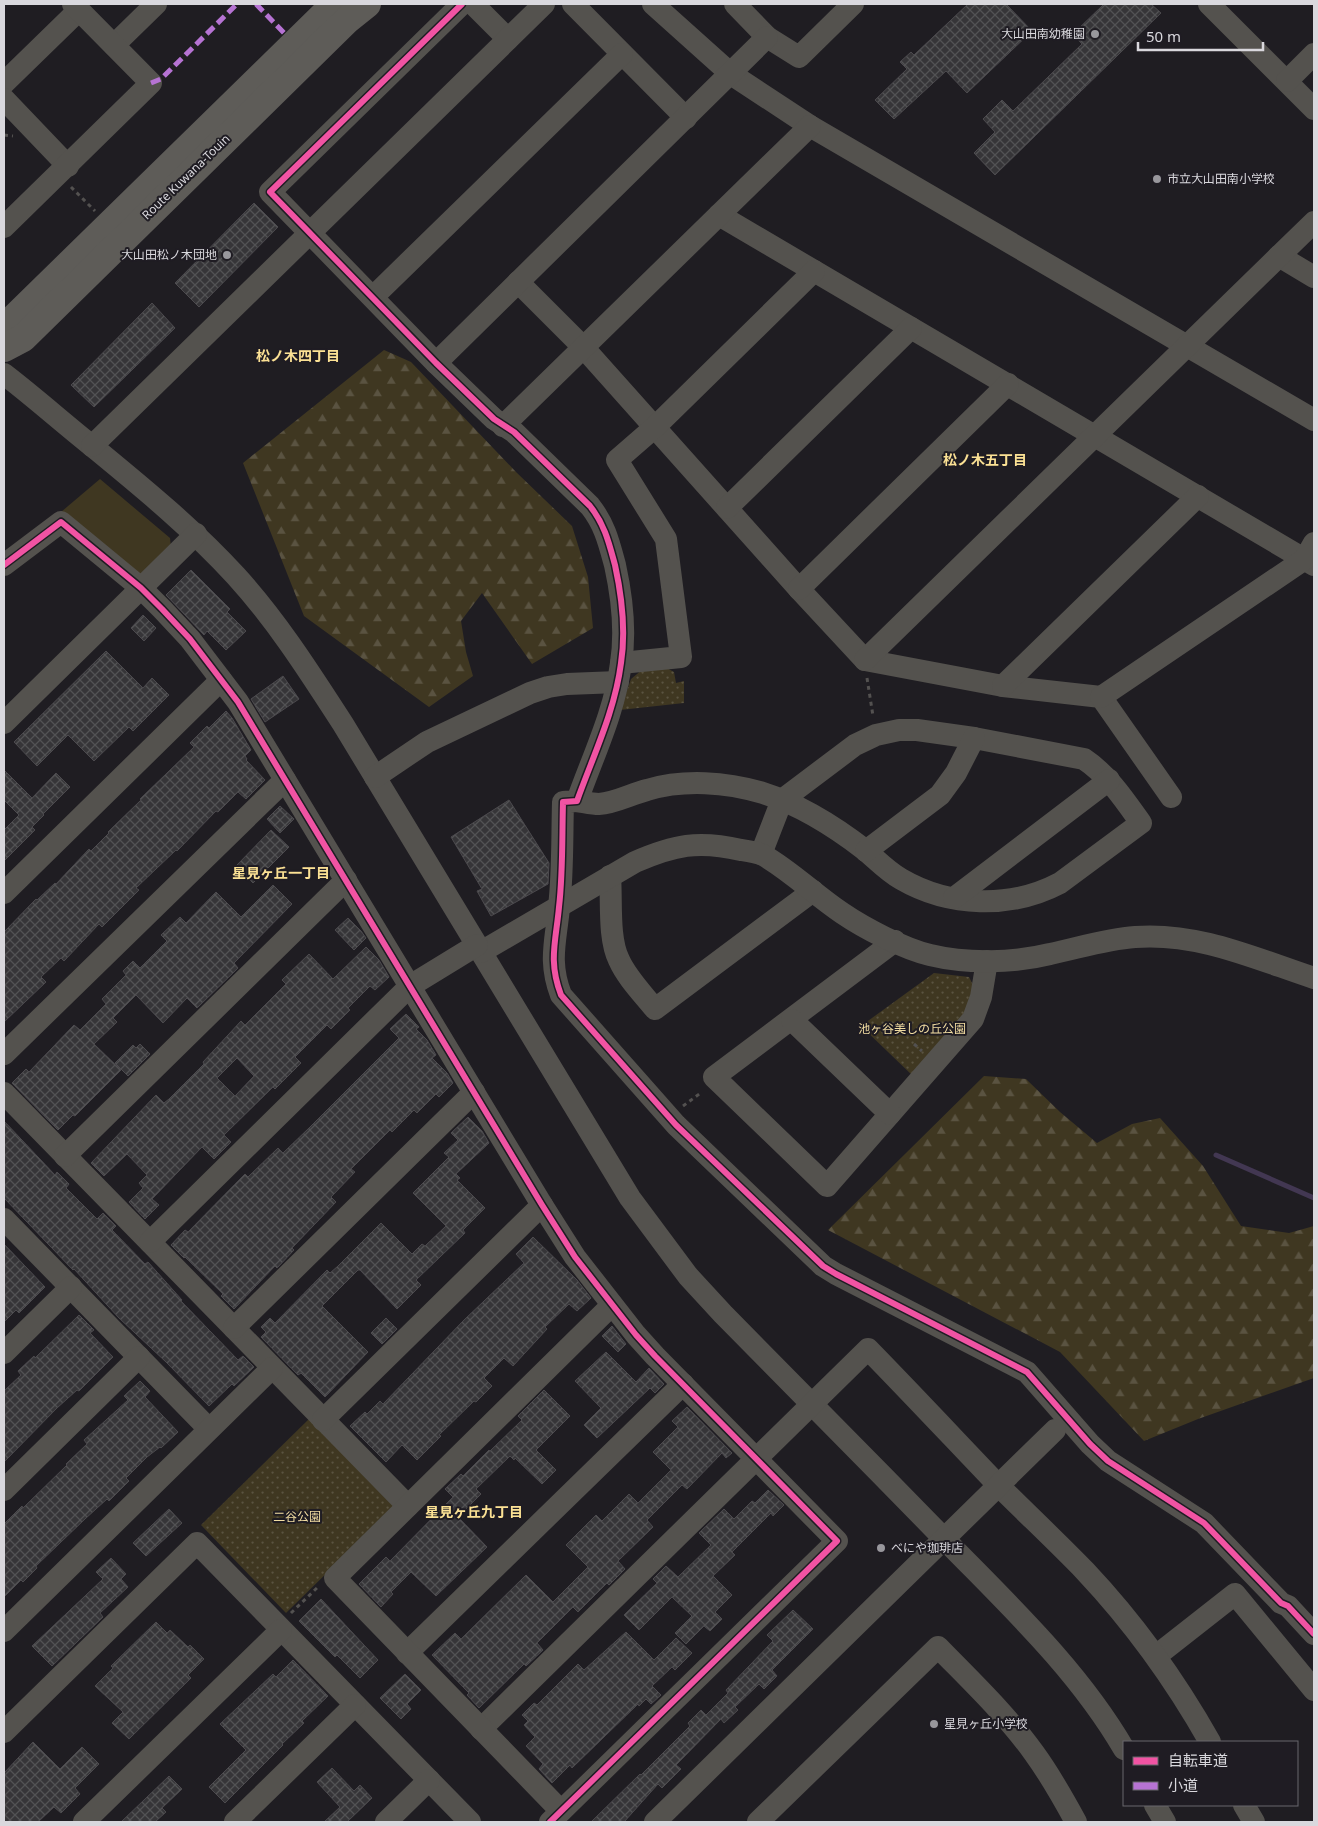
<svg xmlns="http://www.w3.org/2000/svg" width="1318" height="1826" viewBox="0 0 1318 1826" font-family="'Noto Sans','Noto Sans JP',sans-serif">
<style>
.grass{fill:#3f3721}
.forest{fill:url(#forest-firs)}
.park{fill:url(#park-dots)}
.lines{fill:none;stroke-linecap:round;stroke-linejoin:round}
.stream{stroke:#423752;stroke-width:5}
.building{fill:url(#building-cross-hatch);stroke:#4c4a4e;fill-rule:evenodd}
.path{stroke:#535150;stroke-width:3;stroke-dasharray:4 4;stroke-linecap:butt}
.minor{stroke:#54524e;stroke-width:22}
.major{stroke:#5e5c58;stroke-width:28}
.quiet{stroke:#b673d3;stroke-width:5;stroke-dasharray:10 5;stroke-linecap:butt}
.cycleway-casing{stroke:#1f1c23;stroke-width:9}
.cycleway{stroke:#f153a3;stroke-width:6}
.poi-dot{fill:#98979c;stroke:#1f1c23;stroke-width:2}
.labels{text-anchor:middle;stroke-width:4;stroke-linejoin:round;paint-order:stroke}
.poi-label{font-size:12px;fill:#d9d8dd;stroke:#1f1c23;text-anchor:start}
.street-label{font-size:12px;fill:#d9d8dd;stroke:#1f1c23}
.park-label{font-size:12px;fill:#f2dda2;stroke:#1f1c23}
.neighbourhood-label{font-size:14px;font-weight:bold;fill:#fbe194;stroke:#1f1c23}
</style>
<defs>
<pattern id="forest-firs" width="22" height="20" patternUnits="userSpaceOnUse" patternTransform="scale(1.25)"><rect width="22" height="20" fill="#3f3721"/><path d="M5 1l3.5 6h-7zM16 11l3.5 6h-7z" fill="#5a5341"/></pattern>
<pattern id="park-dots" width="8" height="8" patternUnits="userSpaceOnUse" patternTransform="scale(1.25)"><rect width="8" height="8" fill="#3f3721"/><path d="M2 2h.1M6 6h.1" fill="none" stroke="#5a5341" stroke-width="1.8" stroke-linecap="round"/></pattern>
<pattern id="building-cross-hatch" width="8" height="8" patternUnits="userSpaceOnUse" patternTransform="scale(1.25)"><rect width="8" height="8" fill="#363538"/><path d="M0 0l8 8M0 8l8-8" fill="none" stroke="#525254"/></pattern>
</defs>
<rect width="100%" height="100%" fill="#1f1d22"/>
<!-- grass -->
<polygon class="grass" points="100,479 170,538 171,547 144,574 137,575 61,512"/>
<!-- forest -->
<g class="forest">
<polygon points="384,350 411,362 516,472 572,526 588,577 593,628 532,664 482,593 461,621 466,652 473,676 429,707 304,616 243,463"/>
<polygon points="984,1076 1026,1079 1060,1112 1097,1143 1132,1124 1160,1118 1203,1166 1241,1226 1289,1233 1314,1226 1314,1378 1198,1419 1144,1441 1060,1352 828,1230"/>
</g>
<!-- park -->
<g class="park">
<polygon points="665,667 674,672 676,683 684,681 684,703 620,710 631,679 643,669"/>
<polygon points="934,973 969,977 976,991 968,1016 913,1076 861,1026"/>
<polygon points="310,1418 393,1502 393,1508 286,1613 201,1525"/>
</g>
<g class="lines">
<!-- stream -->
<polyline class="stream" points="1216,1155 1314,1198"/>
</g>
<!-- building -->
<g class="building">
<polygon points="968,4 1006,4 1032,31 967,93 946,71 894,119 875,100 907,69 900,62 911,52 914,55"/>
<polygon points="1104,4 1151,4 1161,13 995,175 974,153 995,132 983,119 1002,100 1013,111 1082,44 1073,34"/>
<polygon points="254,203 278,227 199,307 175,283"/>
<polygon points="152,303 175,328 94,407 71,385"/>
<polygon points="191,570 230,609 227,612 246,631 226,650 207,631 204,635 166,595"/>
<polygon points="143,615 156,628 144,641 131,628"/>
<polygon points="106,651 143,688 152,678 169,695 133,731 129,727 94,761 68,735 37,766 14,742"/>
<polygon points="283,676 299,699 265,722 251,699"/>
<polygon points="226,711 232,718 251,750 245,756 247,759 246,760 265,780 246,799 238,792 218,812 216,811 177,851 176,850 136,888 139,890 102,927 99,924 64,961 61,958 41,977 46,982 4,1022 4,932 36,899 37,900 55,883 56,884 89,849 91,851 109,833 108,832 141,800 140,799 194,747 190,743 207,726 209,728"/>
<polygon points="4,770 32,798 56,773 70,787 43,814 44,815 32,827 35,830 4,861 4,830 19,815 4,800"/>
<polygon points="509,800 549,863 548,884 491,916 477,891 482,889 451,837"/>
<polygon points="280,806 294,819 280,833 267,819"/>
<polygon points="271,830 289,847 253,883 236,866"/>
<polygon points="273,885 292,904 234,963 238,968 197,1008 187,998 163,1023 136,995 113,1018 117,1022 94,1044 121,1070 75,1116 73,1115 58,1130 12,1083 26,1069 29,1072 74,1025 80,1030 106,1004 102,999 126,975 123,971 133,961 140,968 167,941 161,935 180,917 186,923 216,892 241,917"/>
<polygon points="348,918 361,931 366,938 354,950 335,930"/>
<path d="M 366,947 L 379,960 L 389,977 L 375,990 L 370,986 L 348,1008 L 350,1010 L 331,1029 L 327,1025 L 295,1057 L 301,1063 L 275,1089 L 273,1087 L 224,1135 L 231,1142 L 214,1159 L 202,1147 L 152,1199 L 159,1205 L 145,1219 L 129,1202 L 143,1188 L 139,1183 L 147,1175 L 127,1154 L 104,1176 L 91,1163 L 156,1095 L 164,1103 L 169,1099 L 204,1064 L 203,1062 L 241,1021 L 245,1025 L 286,984 L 282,980 L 309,954 L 333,979 ZM 237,1058 L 254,1076 L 235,1096 L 217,1078 Z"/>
<polygon points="406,1014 419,1027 416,1029 427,1040 436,1055 432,1058 447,1073 453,1083 439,1097 436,1094 417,1113 414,1110 392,1132 390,1130 351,1169 355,1172 331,1197 336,1202 292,1248 294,1250 277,1268 275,1266 234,1309 221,1296 223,1294 185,1257 184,1258 171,1245 185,1230 188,1232 245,1174 248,1177 278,1148 283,1153 310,1127 399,1038 390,1029"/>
<polygon points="140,1044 150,1054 128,1076 115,1063 133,1045 136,1048"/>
<polygon points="468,1117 482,1131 489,1143 456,1174 460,1178 457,1180 485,1208 463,1230 465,1233 416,1280 421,1285 397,1309 360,1270 358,1270 322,1306 368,1352 325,1397 301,1373 298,1375 261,1337 266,1332 261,1327 270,1318 275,1323 327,1270 330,1273 338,1266 381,1223 412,1254 422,1244 425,1246 446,1226 413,1193 449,1157 444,1153 458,1140 451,1133"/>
<polygon points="4,1121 55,1175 57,1172 69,1184 66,1188 97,1219 103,1213 116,1226 112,1230 145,1264 148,1262 182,1300 181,1301 238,1360 243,1356 254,1367 234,1386 232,1384 209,1406 166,1362 119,1318 74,1269 73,1270 4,1198"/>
<polygon points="533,1237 577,1280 591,1298 577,1311 569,1304 545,1327 547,1329 513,1366 504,1358 484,1378 492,1386 476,1402 474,1401 439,1435 441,1436 417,1460 402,1445 386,1462 350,1426 365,1412 367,1414 380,1401 383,1404 464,1320 524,1263 516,1254"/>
<polygon points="4,1244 45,1287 19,1313 16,1310 4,1322"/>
<polygon points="79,1315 94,1330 90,1333 113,1357 79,1391 77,1390 57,1408 4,1462 4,1391 21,1375 18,1371 34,1356 35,1358"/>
<polygon points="386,1318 397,1329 382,1344 371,1333"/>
<polygon points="612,1326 626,1344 618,1352 602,1336"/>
<polygon points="606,1352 636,1382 649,1368 664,1384 655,1393 650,1388 597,1438 584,1425 601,1408 575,1381"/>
<polygon points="140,1381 150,1391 145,1397 178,1432 161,1448 160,1447 147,1457 126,1478 129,1481 109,1501 107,1499 85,1519 36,1566 37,1568 23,1582 21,1580 4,1597 4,1524 22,1506 23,1508 67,1465 66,1464 87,1444 84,1440 128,1400 124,1396"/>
<polygon points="544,1390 570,1416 536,1450 556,1470 542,1484 515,1458 514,1460 510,1456 476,1489 481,1494 458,1517 487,1547 436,1596 411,1572 391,1592 393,1594 381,1607 359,1584 386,1557 390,1561 453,1497 445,1489 461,1474 463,1476 489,1450 490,1451 522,1420 518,1416"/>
<polygon points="687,1407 732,1453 726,1458 722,1453 687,1489 682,1485 647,1520 653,1527 618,1561 625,1569 609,1585 607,1583 578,1612 573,1607 537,1643 543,1650 526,1666 524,1664 479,1708 467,1695 469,1693 468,1692 432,1655 455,1633 461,1639 526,1575 553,1602 588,1567 566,1545 596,1515 602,1521 629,1494 638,1503 671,1470 653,1452 678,1427 672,1421"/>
<polygon points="768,1490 784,1505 773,1516 771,1513 732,1552 735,1555 713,1576 732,1595 715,1612 722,1619 710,1631 704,1626 686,1644 675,1633 692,1616 672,1597 639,1630 624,1615 657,1583 653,1579 666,1566 678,1577 711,1545 699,1533 724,1509 734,1519 752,1501 755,1503"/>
<polygon points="169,1509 182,1523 146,1556 133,1543"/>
<polygon points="111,1558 126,1574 121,1579 128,1587 100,1613 103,1617 52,1666 32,1646 103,1579 96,1572"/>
<polygon points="321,1599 378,1660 360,1678 337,1655 335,1657 299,1621"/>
<polygon points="793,1610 813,1629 772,1670 777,1676 764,1689 759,1684 735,1707 738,1710 724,1723 721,1719 676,1765 681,1769 662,1788 658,1784 624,1822 591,1822 640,1774 641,1775 690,1726 688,1723 701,1710 706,1715 728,1693 726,1690 773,1641 767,1635"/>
<polygon points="156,1622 167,1633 170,1630 188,1647 190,1645 204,1659 188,1675 191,1678 129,1739 112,1723 123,1712 95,1686 113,1668 111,1666"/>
<polygon points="626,1632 654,1660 676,1638 692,1653 675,1670 672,1667 652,1686 661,1695 651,1704 646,1699 639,1706 638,1704 572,1768 570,1765 552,1783 539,1769 543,1764 526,1746 535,1737 524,1725 528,1721 522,1715 534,1703 537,1705 578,1664 584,1670"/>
<polygon points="293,1660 328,1696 302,1721 304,1723 282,1744 283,1745 225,1803 209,1787 246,1750 220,1724 273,1674 276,1677"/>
<polygon points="405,1674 421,1690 407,1704 411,1709 401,1719 380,1698"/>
<polygon points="33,1742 60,1769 82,1747 99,1764 75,1788 80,1794 61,1813 54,1807 38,1822 4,1822 4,1773"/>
<polygon points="332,1768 354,1791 360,1785 372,1798 347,1822 324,1822 340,1807 317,1782"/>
<polygon points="169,1776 182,1789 162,1808 166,1812 155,1822 121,1822"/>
</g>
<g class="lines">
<!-- path -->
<g class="path">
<polyline points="4,135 13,136"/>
<polyline points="71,187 95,211"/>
<polyline points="867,678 873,716"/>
<polyline points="914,1044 922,1051"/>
<polyline points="683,1106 702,1092"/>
<polyline points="291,1613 319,1586"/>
</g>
<!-- minor -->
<g class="minor">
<path d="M 462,4 L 270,192 L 436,363 L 494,419 L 514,432 L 590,506 C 605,525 609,543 615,565 C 622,597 626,631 621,663 C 615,711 593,756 577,801 L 563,802 C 562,837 563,873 559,907 C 556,941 548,961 561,995 L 676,1125 L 823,1266 L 836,1274 L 1027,1372 L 1090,1444 L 1108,1461 L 1204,1523 L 1281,1603 L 1288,1606 L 1314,1634"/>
<polyline points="473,4 508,39"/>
<polyline points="573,4 686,118"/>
<polyline points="653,4 731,74 810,126 1314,420"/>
<polyline points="735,4 767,37 799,57 853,4"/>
<polyline points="1209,4 1314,109"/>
<polyline points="114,45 156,4"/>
<polyline points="1287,81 1314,54"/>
<polyline points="4,83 79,10"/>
<polyline points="4,99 68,166"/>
<polyline points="719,215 1314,565"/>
<polyline points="4,227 151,83 73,4"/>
<polyline points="1279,256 1314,277"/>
<polyline points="518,282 583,347 799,589 865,660 1003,686 1101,697 1171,797"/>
<polyline points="373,297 622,54"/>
<polyline points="436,363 767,37"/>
<path d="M 4,374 C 34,397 62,422 92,446 C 143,488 191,527 236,576 C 277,621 310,673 343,724 L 630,1198 L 688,1276 L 723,1314 C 801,1393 880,1473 958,1553 C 1018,1614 1081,1675 1124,1749"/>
<polyline points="503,426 810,126"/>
<polyline points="92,446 544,4"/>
<polyline points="727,508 911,328"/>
<polyline points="4,565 61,522 141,588 162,609 190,639 238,702 542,1205 575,1257 636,1335 655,1356 837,1541 550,1822"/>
<polyline points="799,589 1008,384"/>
<polyline points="865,660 1314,222"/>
<polyline points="621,663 681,657 666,539 617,460 655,427 814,271"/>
<polyline points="1003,686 1198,496"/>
<polyline points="1101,697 1305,559 1314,543"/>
<polyline points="4,723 196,534"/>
<polyline points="375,777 427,742 530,693 548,687 567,684 618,682"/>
<path d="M 577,801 C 584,802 592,804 599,804 C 615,803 631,794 647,790 C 684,779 726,782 763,793 C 801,805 834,826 865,850 C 877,860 887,871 901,879 C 949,907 1011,909 1060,883 L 1141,823 C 1124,799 1108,775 1084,759 L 974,738 L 917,730 L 899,730 L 876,735 L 855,745 L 782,800 L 761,854"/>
<polyline points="866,851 940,795 956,773 974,738"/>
<path d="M 610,876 C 612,900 608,938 619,960 C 627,978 643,994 655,1009 L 813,891"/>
<polyline points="4,893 221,680"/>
<polyline points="954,898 1109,780"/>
<polyline points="895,941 714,1077 827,1186 973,1019 981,997 987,961"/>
<path d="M 481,952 L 635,862 C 674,845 698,840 741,850 C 748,851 756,852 763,855 C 791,871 815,895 842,913 C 864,928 904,949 930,955 C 967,964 1014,963 1050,954 C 1079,948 1106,939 1135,937 C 1198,932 1256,959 1314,978"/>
<polyline points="792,1020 890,1114"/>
<polyline points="4,1054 285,780"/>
<polyline points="4,1093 408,1506"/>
<polyline points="65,1156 346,880"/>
<polyline points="4,1219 209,1429"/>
<polyline points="150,1242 410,986 477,945"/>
<polyline points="234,1328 474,1092"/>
<polyline points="4,1353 71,1287"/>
<polyline points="323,1420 542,1205"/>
<polyline points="4,1490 139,1357"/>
<polyline points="4,1631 272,1368"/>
<polyline points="407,1653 683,1384"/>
<polyline points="1156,1656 1235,1594 1314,1690"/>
<path d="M 481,1729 L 868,1349 C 912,1394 955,1440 999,1486 C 1027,1514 1057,1542 1085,1571 C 1134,1623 1175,1680 1210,1742"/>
<polyline points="4,1732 197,1543 470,1822"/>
<polyline points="1155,1805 1165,1822"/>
<polyline points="1244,1805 1254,1822"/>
<polyline points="561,1811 335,1578 612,1305"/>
<polyline points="84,1822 281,1630"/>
<polyline points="235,1822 355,1705"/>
<polyline points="386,1822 429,1780"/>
<polyline points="655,1822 1055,1430"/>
<path d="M 758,1822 L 938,1647 C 971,1681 1006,1714 1034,1753 C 1050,1775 1063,1798 1076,1822"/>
</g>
<!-- major -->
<g class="major">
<polyline points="4,332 10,322 335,4"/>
<polyline points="4,348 23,338 347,20 367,4"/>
</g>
<!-- quiet -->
<g class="quiet">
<polyline points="256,4 285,34"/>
<polyline points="151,83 161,79 237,4"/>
</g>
<defs>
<g id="cycleway">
<path d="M 462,4 L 270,192 L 436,363 L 494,419 L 514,432 L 590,506 C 605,525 609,543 615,565 C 622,597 626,631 621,663 C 615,711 593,756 577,801 L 563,802 C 562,837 563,873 559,907 C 556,941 548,961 561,995 L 676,1125 L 823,1266 L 836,1274 L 1027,1372 L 1090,1444 L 1108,1461 L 1204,1523 L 1281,1603 L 1288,1606 L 1314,1634"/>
<polyline points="4,565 61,522 141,588 162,609 190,639 238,702 542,1205 575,1257 636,1335 655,1356 837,1541 550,1822"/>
</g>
</defs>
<!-- cycleway casing -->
<use href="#cycleway" class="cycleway-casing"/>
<!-- cycleway -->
<use href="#cycleway" class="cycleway"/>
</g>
<!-- markers -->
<g class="poi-dot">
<circle cx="1095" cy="34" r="5"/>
<circle cx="1157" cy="179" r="5"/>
<circle cx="227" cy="255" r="5"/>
<circle cx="881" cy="1548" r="5"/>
<circle cx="934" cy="1724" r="5"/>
</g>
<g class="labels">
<!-- poi labels -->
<g class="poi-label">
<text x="1085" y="38" text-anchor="end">大山田南幼稚園</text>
<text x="1167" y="183">市立大山田南小学校</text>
<text x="217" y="259" text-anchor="end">大山田松ノ木団地</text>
<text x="891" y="1552">べにや珈琲店</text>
<text x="944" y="1728">星見ヶ丘小学校</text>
</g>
<!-- street labels -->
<g class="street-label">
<text transform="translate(186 177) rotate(-44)" y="4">Route Kuwana-Touin</text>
</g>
<!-- park labels -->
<g class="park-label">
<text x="912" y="1033">池ヶ谷美しの丘公園</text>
<text x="297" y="1521">二谷公園</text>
</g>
<!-- neighbourhood labels -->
<g class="neighbourhood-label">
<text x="298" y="361">松ノ木四丁目</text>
<text x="985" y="465">松ノ木五丁目</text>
<text x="281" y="878">星見ヶ丘一丁目</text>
<text x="474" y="1517">星見ヶ丘九丁目</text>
</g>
</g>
<!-- border -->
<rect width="1318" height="1826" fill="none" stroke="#d9d8dd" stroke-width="10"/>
<!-- legend -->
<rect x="1123" y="1741" width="175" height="65" fill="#1f1c23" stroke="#69676d"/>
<rect x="1133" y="1757" width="25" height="8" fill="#f153a3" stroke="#69676d"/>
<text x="1168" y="1766" font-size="15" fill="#d9d8dd">自転車道</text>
<rect x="1133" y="1782" width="25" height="8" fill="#b673d3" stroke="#69676d"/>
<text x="1168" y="1791" font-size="15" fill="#d9d8dd">小道</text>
<!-- scale -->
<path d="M1138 42v8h125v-8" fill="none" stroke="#d9d8dd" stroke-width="2.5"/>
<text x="1146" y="42" font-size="15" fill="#d9d8dd" stroke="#1f1c23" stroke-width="4" paint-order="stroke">50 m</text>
</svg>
